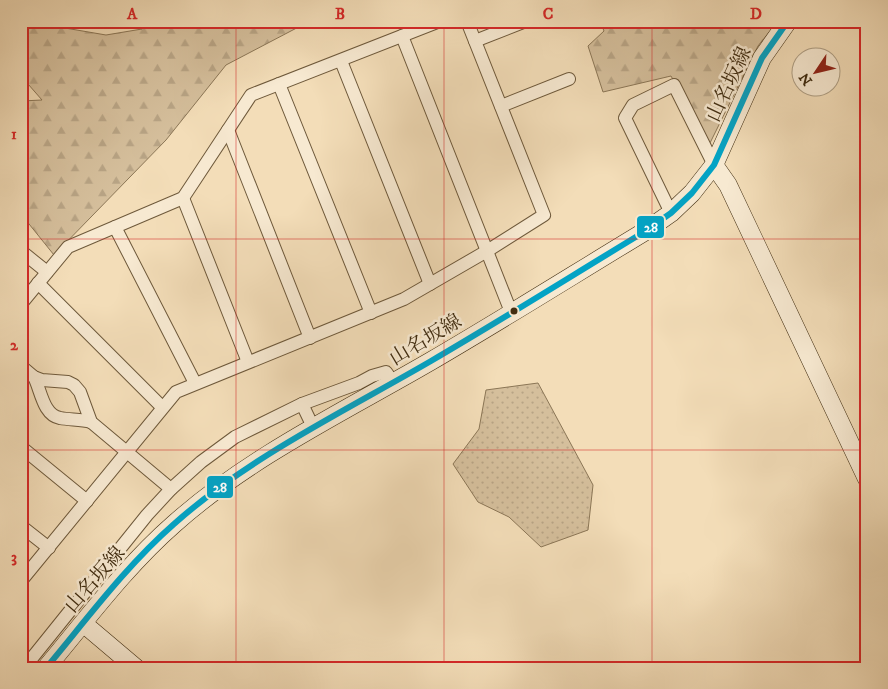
<svg xmlns="http://www.w3.org/2000/svg" width="888" height="689" viewBox="0 0 888 689" font-family="'IM FELL DW Pica','Noto Serif JP',serif">
<style>
.grass{fill:url(#grass-dots);stroke:#8b7656}
.forest{fill:url(#forest-firs);stroke:#8b7656}
.lines{fill:none;stroke-linecap:round;stroke-linejoin:round}
.street-casing{stroke:#6e593b;stroke-width:14}
.secondary-casing{stroke:#412d11;stroke-width:19}
.street{stroke:#f7e9d1;stroke-width:12}
.secondary{stroke:#f7e9d1;stroke-width:18}
.bus-1-casing{stroke:#f7e9d1;stroke-width:10}
.bus-1{stroke:#03a3c5;stroke-width:6}
.grid{fill:none;stroke:#d62828;stroke-width:1;stroke-opacity:0.55}
.bus-dot{fill:#412d11;stroke:#f7e9d1;stroke-width:2}
.labels{text-anchor:middle;stroke-width:5;stroke-linejoin:round;paint-order:stroke}
.street-label{font-size:20px;fill:#412d11;stroke:#f7e9d1}
.line-badge{stroke:#f7e9d1;stroke-width:2}
.badge-label{font-size:14px;text-anchor:middle;font-weight:bold;fill:#fff}
.neatline{fill:none;stroke:#d62828;stroke-width:2}
.grid-label{font-size:16px;text-anchor:middle;font-weight:bold;fill:#d62828}
</style>
<defs>
<pattern id="grass-dots" width="8" height="8" patternUnits="userSpaceOnUse" patternTransform="scale(1.25)"><rect width="8" height="8" fill="#d5bf9c"/><path d="M2 2h.1M6 6h.1" fill="none" stroke="#b8a485" stroke-width="1.8" stroke-linecap="round"/></pattern>
<pattern id="forest-firs" width="22" height="20" patternUnits="userSpaceOnUse" patternTransform="scale(1.25)"><rect width="22" height="20" fill="#d5bf9c"/><path d="M5 1l3.5 6h-7zM16 11l3.5 6h-7z" fill="#b8a485"/></pattern>
</defs>
<rect width="100%" height="100%" fill="#f3ddb8"/>
<filter id="stains"><feTurbulence type="fractalNoise" baseFrequency=".004" numOctaves="4"/><feColorMatrix values="0 0 0 0 .2 0 0 0 0 .09 0 0 0 0 .02 0 0 0 .5 -.17"/></filter>
<radialGradient id="worn" r=".72"><stop offset=".6" stop-color="#630" stop-opacity="0"/><stop offset="1" stop-color="#630" stop-opacity=".3"/></radialGradient>
<!-- grass -->
<polygon class="grass" points="538,383 593,485 588,530 541,547 509,517 478,502 453,464 479,429 486,390"/>
<!-- forest -->
<g class="forest">
<polygon points="131,21 310,21 226,65 166,140 54,255 21,214 21,101 42,100 21,76 21,27 65,28 106,35 142,29"/>
<polygon points="600,21 778,21 758,46 709,145 671,76 603,92 588,46 604,31"/>
</g>
<g class="lines">
<defs>
<g id="street">
<polyline points="402,36 511,312"/>
<polyline points="475,41 526,21"/>
<polyline points="341,61 430,284"/>
<polyline points="279,84 371,313"/>
<polyline points="501,106 569,79"/>
<polyline points="228,130 310,338"/>
<polyline points="183,198 248,362"/>
<polyline points="671,213 625,118 633,105 674,85 714,165"/>
<polyline points="115,227 195,383"/>
<polyline points="21,251 47,272"/>
<polyline points="38,283 162,407"/>
<polyline points="21,304 68,247 183,198 251,95 440,21"/>
<polyline points="21,366 34,377 42,380 68,382 74,385 80,392 91,422 171,489"/>
<path d="M 34,377 C 41,390 43,415 60,418 C 70,420 81,419 91,422"/>
<polyline points="302,404 359,383 372,376 386,372 393,382"/>
<polyline points="21,447 87,501"/>
<polyline points="21,526 49,548"/>
<polyline points="21,581 176,392 404,299 487,251 544,215 467,21"/>
<polyline points="24,668 147,515 171,489 201,462 235,437 302,404 314,429"/>
</g>
<g id="secondary">
<polyline points="714,165 728,185 867,479"/>
<polyline points="84,624 136,668"/>
<path d="M 46,668 C 87,619 126,566 174,524 C 249,457 345,411 431,361 C 503,319 573,275 644,232 L 671,213 L 692,193 L 714,165 L 762,58 L 788,21"/>
</g>
</defs>
<!-- street casing -->
<use href="#street" class="street-casing"/>
<!-- secondary casing -->
<use href="#secondary" class="secondary-casing"/>
<!-- street -->
<use href="#street" class="street"/>
<!-- secondary -->
<use href="#secondary" class="secondary"/>
<defs>
<path id="bus-1" d="M 46,668 C 87,619 126,566 174,524 C 249,457 345,411 431,361 C 503,319 573,275 644,232 L 671,213 L 692,193 L 714,165 L 762,58 L 788,21"/>
</defs>
<!-- bus-1 casing -->
<use href="#bus-1" class="bus-1-casing"/>
<!-- bus-1 -->
<use href="#bus-1" class="bus-1"/>
</g>
<!-- grid -->
<path class="grid" d="M 236,21 L 236,668M 444,21 L 444,668M 652,21 L 652,668M 21,239 L 867,239M 21,450 L 867,450"/>
<!-- markers -->
<circle class="bus-dot" cx="514" cy="311" r="4.5"/>
<g class="labels">
<!-- street labels -->
<g class="street-label">
<text transform="translate(728 84) rotate(-65)" y="7">山名坂線</text>
<text transform="translate(425 339) rotate(-31)" y="7">山名坂線</text>
<text transform="translate(94 579) rotate(-49)" y="7">山名坂線</text>
</g>
</g>
<g class="line-badge">
<rect x="636" y="215" width="29" height="24" rx="5" fill="#03a3c5"/>
<rect x="206" y="475" width="28" height="24" rx="5" fill="#03a3c5"/>
</g>
<g class="badge-label">
<text x="651" y="232">28</text>
<text x="220" y="492">28</text>
</g>
<!-- margin -->
<rect width="888" height="689" fill="none" stroke="#f3ddb8" stroke-width="55"/>
<!-- north arrow -->
<g transform="translate(816 72) rotate(235)"><circle r="24" fill="#f7e9d1" stroke="#ae9e84"/>
<path d="M0-4L9 19L0 12L-9 19Z" fill="#8f2418"/>
<text y="-8" font-size="14" font-weight="bold" text-anchor="middle" fill="#412d11">N</text>
</g>
<rect x="28" y="28" width="832" height="634" class="neatline"/>
<g class="grid-label">
<text x="132" y="19">A</text>
<text x="340" y="19">B</text>
<text x="548" y="19">C</text>
<text x="756" y="19">D</text>
<text x="14" y="139">1</text>
<text x="14" y="350">2</text>
<text x="14" y="562">3</text>
</g>
<rect width="100%" height="100%" filter="url(#stains)"/>
<rect width="100%" height="100%" fill="url(#worn)"/>
</svg>
